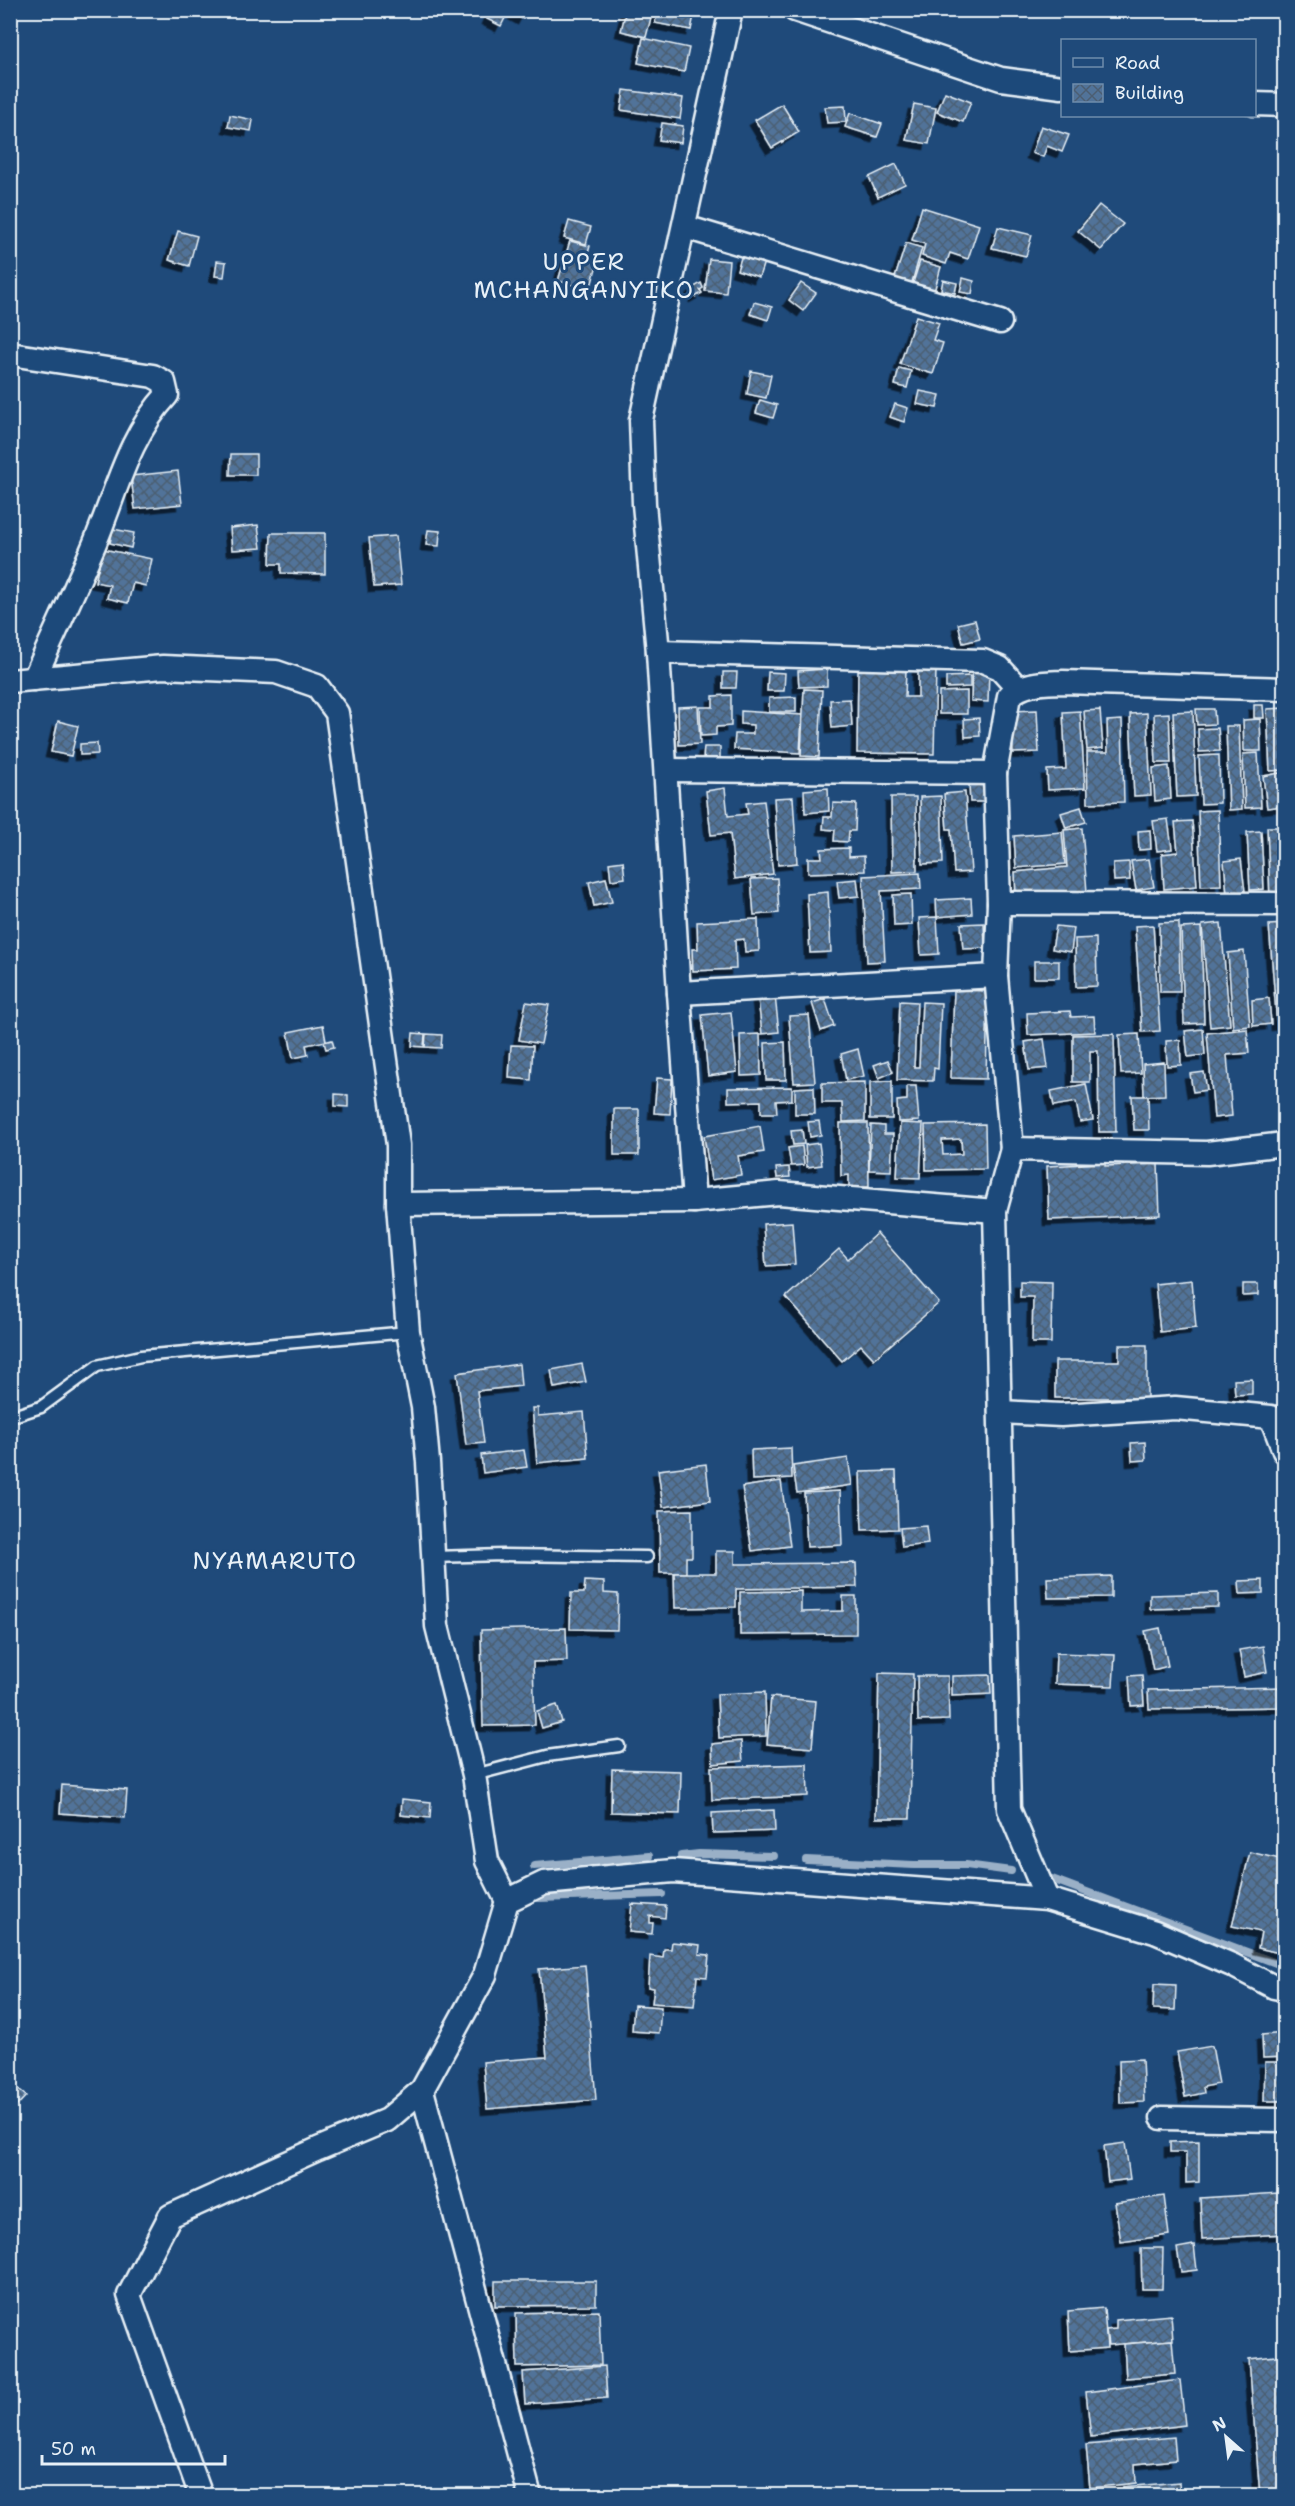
<svg xmlns="http://www.w3.org/2000/svg" width="1295" height="2506" viewBox="0 0 1295 2506" font-family="'Shantell Sans',sans-serif">
<style>
.lines{fill:none;stroke-linecap:round;stroke-linejoin:round}
.stream{stroke:#9ab0c7;stroke-width:8}
.building{fill:url(#building-cross-hatch);stroke:#e8f1f8;stroke-width:1.5;fill-rule:evenodd;filter:url(#shadow)}
.lane-casing{stroke:#e8f1f8;stroke-width:15}
.street-casing{stroke:#e8f1f8;stroke-width:27}
.lane{stroke:#1f4a7a;stroke-width:10}
.street{stroke:#1f4a7a;stroke-width:22}
.labels{text-anchor:middle;stroke-width:6;stroke-linejoin:round;paint-order:stroke}
.quarter-label{font-size:24px;letter-spacing:1.5px;fill:#e8f1f8;stroke:#1f4a7a}
</style>
<defs>
<pattern id="building-cross-hatch" width="8" height="8" patternUnits="userSpaceOnUse" patternTransform="scale(1.5)"><rect width="8" height="8" fill="#517399"/><path d="M0 0l8 8M0 8l8-8" fill="none" stroke="#4c5e72"/></pattern>
<filter id="shadow"><feDropShadow dx="-5.5" dy="5.5" stdDeviation="0" flood-color="#0009"/></filter>
</defs>
<rect width="100%" height="100%" fill="#1f4a7a"/>
<filter id="ink" filterUnits="userSpaceOnUse"><feTurbulence type="fractalNoise" baseFrequency=".0167" numOctaves="2"/><feDisplacementMap in="SourceGraphic" scale="12" xChannelSelector="R" yChannelSelector="G"/><feConvolveMatrix kernelMatrix="1 2 1 2 8 2 1 2 1" color-interpolation-filters="sRGB"/></filter>
<g filter="url(#ink)">
<g class="lines">
<!-- stream -->
<g class="stream">
<polyline points="681,1856 699,1854 774,1856"/>
<polyline points="806,1860 914,1865 966,1865 1011,1871"/>
<polyline points="534,1866 649,1856"/>
<polyline points="1052,1879 1284,1966"/>
<polyline points="539,1898 662,1894"/>
</g>
</g>
<!-- building -->
<g class="building">
<polygon points="491,10 509,10 501,26 487,19"/>
<polygon points="516,10 528,10 523,19 514,14"/>
<polygon points="626,10 653,10 646,37 621,31"/>
<polygon points="658,10 695,10 691,30 655,23"/>
<polygon points="643,38 689,48 684,72 638,63"/>
<polygon points="624,90 683,98 680,119 621,110"/>
<polygon points="945,92 971,102 963,122 937,112"/>
<polygon points="782,104 799,132 772,148 755,120"/>
<polygon points="914,104 936,108 929,144 906,140"/>
<polygon points="845,106 846,122 827,123 825,107"/>
<polygon points="850,113 882,124 877,137 845,127"/>
<polygon points="230,115 253,120 251,131 228,127"/>
<polygon points="662,123 683,126 681,143 659,140"/>
<polygon points="1041,126 1069,135 1062,152 1047,146 1043,157 1032,153"/>
<polygon points="896,164 905,184 878,197 869,177"/>
<polygon points="1099,205 1123,224 1101,250 1078,231"/>
<polygon points="922,207 979,225 968,259 950,253 946,264 922,256 925,244 912,240"/>
<polygon points="569,221 591,227 586,244 564,238"/>
<polygon points="998,227 1032,235 1026,256 992,248"/>
<polygon points="178,231 197,236 189,266 169,260"/>
<polygon points="570,241 590,246 587,257 598,261 590,290 558,281"/>
<polygon points="906,243 922,248 910,289 893,284"/>
<polygon points="742,255 764,262 759,277 737,270"/>
<polygon points="709,259 729,261 726,293 705,291"/>
<polygon points="217,261 226,262 224,277 215,276"/>
<polygon points="920,261 941,267 933,295 911,289"/>
<polygon points="963,278 974,281 972,294 960,292"/>
<polygon points="943,280 957,283 955,293 941,290"/>
<polygon points="701,283 703,288 700,290 702,293 695,297 691,289"/>
<polygon points="801,283 816,293 803,311 789,300"/>
<polygon points="754,302 772,307 768,320 750,314"/>
<polygon points="916,316 939,323 933,340 943,343 933,374 900,364"/>
<polygon points="899,368 911,371 907,388 895,385"/>
<polygon points="751,371 771,375 766,398 747,394"/>
<polygon points="920,391 940,395 937,408 917,404"/>
<polygon points="760,400 777,405 773,418 756,413"/>
<polygon points="895,404 908,408 904,422 890,417"/>
<polygon points="231,454 256,454 256,475 230,475"/>
<polygon points="178,471 182,504 135,509 131,476"/>
<polygon points="258,525 261,548 232,550 230,528"/>
<polygon points="113,529 134,533 131,548 110,543"/>
<polygon points="428,530 440,531 439,546 426,545"/>
<polygon points="271,533 325,533 325,574 281,573 281,564 270,564"/>
<polygon points="396,536 401,585 374,587 369,538"/>
<polygon points="103,549 152,559 146,586 133,583 128,603 107,598 110,585 95,582"/>
<polygon points="975,620 980,639 963,643 958,624"/>
<polygon points="918,668 936,669 934,754 857,753 858,669 906,670 905,697 918,697"/>
<polygon points="827,669 827,686 799,687 798,671"/>
<polygon points="972,669 989,670 988,702 971,701"/>
<polygon points="723,672 737,672 736,688 723,688"/>
<polygon points="768,672 785,673 784,691 767,691"/>
<polygon points="970,676 970,687 946,688 946,677"/>
<polygon points="804,689 822,690 819,757 801,756"/>
<polygon points="967,691 967,714 939,714 939,692"/>
<polygon points="731,695 731,726 716,727 716,735 701,736 700,707 713,707 713,696"/>
<polygon points="796,697 796,712 769,712 769,698"/>
<polygon points="850,699 852,726 832,728 830,700"/>
<polygon points="1254,705 1263,705 1264,718 1254,718"/>
<polygon points="698,706 700,744 679,745 678,707"/>
<polygon points="1284,708 1284,770 1270,771 1267,709"/>
<polygon points="1196,709 1214,709 1215,724 1197,725"/>
<polygon points="1037,710 1039,752 1013,753 1012,711"/>
<polygon points="1100,710 1103,748 1087,750 1084,711"/>
<polygon points="741,711 802,715 800,753 734,749 735,734 753,734 753,725 741,724"/>
<polygon points="1080,711 1085,788 1048,790 1047,770 1066,769 1063,712"/>
<polygon points="1193,711 1196,796 1177,797 1173,712"/>
<polygon points="1147,713 1151,795 1134,796 1130,714"/>
<polygon points="1169,713 1171,763 1156,763 1154,714"/>
<polygon points="979,718 980,736 965,737 964,719"/>
<polygon points="1260,719 1261,751 1244,751 1243,720"/>
<polygon points="1122,720 1124,802 1088,803 1087,752 1108,752 1107,721"/>
<polygon points="58,721 78,726 71,756 51,752"/>
<polygon points="1226,726 1239,726 1242,809 1229,810"/>
<polygon points="1218,728 1220,751 1199,752 1198,729"/>
<polygon points="97,743 98,754 80,755 80,744"/>
<polygon points="704,747 720,747 720,760 703,760"/>
<polygon points="1258,753 1261,807 1245,808 1243,754"/>
<polygon points="1219,755 1220,803 1201,804 1199,756"/>
<polygon points="1169,766 1171,799 1155,801 1153,768"/>
<polygon points="1280,773 1284,806 1267,808 1263,776"/>
<polygon points="985,784 985,802 970,802 969,785"/>
<polygon points="725,788 728,816 748,814 746,803 764,801 773,874 735,879 730,833 711,835 706,791"/>
<polygon points="828,788 829,811 805,813 804,790"/>
<polygon points="965,792 971,872 954,873 951,829 947,829 944,794"/>
<polygon points="941,796 943,863 922,864 920,797"/>
<polygon points="793,797 797,863 778,865 774,798"/>
<polygon points="891,797 916,797 917,871 892,872"/>
<polygon points="833,803 856,804 855,831 849,831 848,842 834,841 835,830 823,829 824,817 832,817"/>
<polygon points="1081,807 1086,822 1066,828 1061,813"/>
<polygon points="1218,810 1221,885 1201,886 1198,811"/>
<polygon points="1168,819 1172,849 1157,851 1153,821"/>
<polygon points="1192,821 1197,886 1164,889 1162,854 1178,852 1175,822"/>
<polygon points="1267,827 1284,827 1284,896 1270,897"/>
<polygon points="1082,828 1087,892 1016,897 1015,872 1067,867 1064,830"/>
<polygon points="1150,830 1151,849 1139,850 1138,831"/>
<polygon points="1261,831 1264,889 1250,890 1247,832"/>
<polygon points="1062,832 1065,864 1016,868 1014,836"/>
<polygon points="849,848 849,857 864,856 865,871 808,873 808,858 822,858 821,849"/>
<polygon points="1149,859 1154,887 1136,890 1131,861"/>
<polygon points="1241,859 1245,892 1227,894 1224,861"/>
<polygon points="623,861 625,878 611,880 609,863"/>
<polygon points="1129,862 1130,880 1114,881 1113,863"/>
<polygon points="920,873 921,889 881,891 885,961 867,962 863,876"/>
<polygon points="606,878 612,902 594,906 589,882"/>
<polygon points="777,878 779,913 754,915 751,879"/>
<polygon points="857,879 859,896 839,898 837,881"/>
<polygon points="828,892 831,952 810,953 807,894"/>
<polygon points="911,894 912,925 894,926 893,895"/>
<polygon points="971,898 972,914 937,917 936,900"/>
<polygon points="937,917 939,954 921,955 919,918"/>
<polygon points="758,919 759,951 745,952 744,939 735,940 736,969 693,971 692,949 698,949 697,922"/>
<polygon points="1179,922 1180,992 1160,992 1159,923"/>
<polygon points="984,923 985,948 963,949 961,924"/>
<polygon points="1221,923 1230,1025 1210,1027 1202,925"/>
<polygon points="1284,924 1284,1024 1277,1025 1269,925"/>
<polygon points="1153,925 1160,1031 1142,1032 1135,926"/>
<polygon points="1056,926 1074,928 1071,952 1052,949"/>
<polygon points="1201,927 1204,1023 1184,1024 1181,928"/>
<polygon points="1096,938 1097,986 1076,987 1075,939"/>
<polygon points="1244,951 1250,1026 1233,1028 1228,953"/>
<rect x="1034" y="961" width="25" height="17"/>
<polygon points="954,990 988,991 986,1079 951,1078"/>
<polygon points="775,996 779,1032 762,1034 758,998"/>
<polygon points="1269,998 1271,1024 1253,1026 1252,1000"/>
<polygon points="825,999 834,1026 821,1031 812,1003"/>
<polygon points="900,1001 917,1002 914,1067 919,1067 922,1002 941,1003 938,1069 934,1068 933,1081 897,1080"/>
<polygon points="526,1002 549,1005 541,1044 519,1040"/>
<polygon points="1070,1011 1071,1017 1094,1016 1095,1032 1028,1035 1027,1013"/>
<polygon points="731,1012 737,1072 708,1076 702,1015"/>
<polygon points="809,1015 815,1082 794,1083 789,1016"/>
<polygon points="323,1025 326,1041 306,1045 308,1055 293,1058 288,1032"/>
<polygon points="1203,1029 1205,1055 1188,1057 1185,1031"/>
<polygon points="1247,1029 1249,1053 1227,1055 1232,1116 1214,1118 1207,1033"/>
<polygon points="413,1033 425,1034 424,1047 412,1046"/>
<polygon points="426,1034 442,1035 441,1048 425,1047"/>
<polygon points="760,1034 761,1075 741,1076 740,1035"/>
<polygon points="1114,1034 1116,1132 1099,1132 1098,1051 1090,1051 1090,1082 1073,1082 1073,1035"/>
<polygon points="1139,1034 1141,1073 1121,1074 1119,1035"/>
<polygon points="1044,1039 1048,1068 1029,1070 1025,1042"/>
<polygon points="332,1040 334,1047 326,1049 324,1042"/>
<polygon points="1180,1040 1181,1065 1167,1066 1166,1041"/>
<polygon points="785,1042 786,1080 766,1080 765,1043"/>
<polygon points="511,1045 533,1046 531,1080 509,1078"/>
<polygon points="858,1049 864,1076 846,1080 841,1054"/>
<polygon points="888,1060 893,1072 879,1078 874,1065"/>
<polygon points="1164,1062 1165,1095 1144,1096 1143,1064"/>
<polygon points="1204,1072 1207,1090 1193,1092 1190,1074"/>
<polygon points="657,1078 672,1079 670,1114 654,1113"/>
<polygon points="892,1081 892,1119 870,1119 870,1082"/>
<polygon points="865,1082 865,1121 843,1122 842,1103 822,1103 822,1083"/>
<polygon points="1086,1084 1093,1120 1080,1122 1076,1102 1054,1106 1051,1091"/>
<polygon points="907,1086 916,1086 919,1121 898,1122 897,1101 907,1100"/>
<polygon points="792,1087 792,1100 776,1101 777,1113 761,1113 761,1101 728,1102 728,1088"/>
<polygon points="814,1087 815,1114 795,1114 795,1088"/>
<polygon points="335,1094 348,1095 348,1107 335,1106"/>
<polygon points="1132,1096 1148,1096 1149,1130 1134,1130"/>
<rect x="614" y="1109" width="25" height="46"/>
<polygon points="819,1121 821,1135 810,1137 808,1122"/>
<polygon points="840,1123 868,1123 869,1187 849,1187 849,1175 841,1176"/>
<polygon points="900,1123 923,1124 920,1178 897,1177"/>
<path d="M 985,1124 L 986,1169 L 926,1170 L 925,1125 ZM 961,1139 L 962,1154 L 943,1155 L 942,1140 Z"/>
<polygon points="871,1125 884,1126 884,1134 893,1134 891,1171 869,1170"/>
<polygon points="760,1126 764,1152 738,1156 741,1175 711,1180 704,1136"/>
<polygon points="802,1130 804,1144 793,1145 791,1131"/>
<polygon points="819,1143 822,1165 807,1167 805,1145"/>
<polygon points="802,1146 804,1165 791,1166 788,1148"/>
<polygon points="1105,1163 1105,1166 1158,1164 1160,1215 1049,1220 1047,1166"/>
<polygon points="789,1167 790,1177 777,1178 776,1168"/>
<polygon points="792,1222 795,1264 766,1266 763,1224"/>
<polygon points="877,1233 939,1303 874,1359 861,1345 842,1361 786,1297 839,1249 848,1259"/>
<polygon points="1192,1280 1196,1328 1160,1332 1155,1284"/>
<polygon points="1020,1281 1052,1282 1051,1343 1032,1343 1033,1297 1020,1297"/>
<polygon points="1243,1284 1258,1284 1258,1295 1243,1296"/>
<polygon points="1119,1345 1147,1345 1147,1398 1055,1398 1055,1361 1119,1361"/>
<polygon points="519,1364 521,1386 477,1391 484,1443 466,1445 457,1373"/>
<polygon points="582,1364 586,1382 554,1388 551,1370"/>
<polygon points="1252,1379 1252,1394 1235,1395 1234,1380"/>
<polygon points="532,1408 538,1408 538,1416 584,1412 588,1458 537,1463"/>
<polygon points="1145,1442 1146,1460 1132,1461 1131,1443"/>
<polygon points="791,1448 792,1478 752,1480 751,1450"/>
<polygon points="524,1450 527,1467 483,1473 481,1455"/>
<polygon points="848,1458 852,1485 797,1493 793,1466"/>
<polygon points="706,1464 710,1501 663,1507 658,1470"/>
<polygon points="896,1471 898,1529 862,1530 860,1472"/>
<polygon points="781,1481 790,1546 752,1551 742,1487"/>
<polygon points="840,1491 842,1545 807,1547 804,1493"/>
<polygon points="692,1510 692,1557 686,1557 686,1573 660,1573 659,1511"/>
<polygon points="926,1526 928,1544 902,1547 900,1528"/>
<polygon points="716,1551 735,1551 735,1564 856,1563 857,1587 736,1589 736,1607 675,1608 674,1573 716,1573"/>
<polygon points="1111,1576 1111,1597 1048,1598 1047,1578"/>
<polygon points="1263,1580 1263,1593 1240,1594 1239,1581"/>
<polygon points="585,1581 604,1582 604,1593 618,1594 617,1630 570,1629 571,1593 584,1593"/>
<polygon points="801,1591 801,1612 843,1611 843,1596 856,1596 856,1634 740,1635 740,1592"/>
<polygon points="1218,1593 1218,1607 1150,1609 1150,1595"/>
<polygon points="566,1628 567,1661 533,1662 535,1725 483,1726 481,1630"/>
<polygon points="1160,1628 1168,1666 1153,1670 1145,1631"/>
<polygon points="1263,1646 1267,1672 1244,1677 1239,1650"/>
<polygon points="1056,1653 1115,1655 1113,1686 1055,1684"/>
<polygon points="879,1673 913,1674 910,1818 876,1818"/>
<polygon points="990,1675 991,1694 952,1696 952,1676"/>
<polygon points="1142,1675 1144,1705 1131,1706 1129,1676"/>
<polygon points="917,1676 948,1676 949,1720 918,1721"/>
<polygon points="1284,1687 1284,1707 1149,1709 1148,1690"/>
<polygon points="765,1692 766,1736 719,1738 717,1694"/>
<polygon points="771,1697 816,1701 812,1748 767,1744"/>
<polygon points="557,1705 562,1722 542,1728 537,1711"/>
<polygon points="741,1741 743,1761 713,1764 712,1744"/>
<polygon points="807,1764 808,1796 712,1800 711,1767"/>
<polygon points="612,1769 681,1771 680,1814 611,1812"/>
<polygon points="62,1785 127,1790 125,1818 60,1813"/>
<polygon points="402,1799 431,1802 430,1818 401,1815"/>
<polygon points="774,1810 775,1831 713,1833 712,1813"/>
<polygon points="1250,1852 1284,1860 1284,1954 1258,1948 1261,1932 1232,1926"/>
<polygon points="632,1904 666,1906 665,1918 650,1916 650,1923 653,1923 652,1934 629,1932"/>
<polygon points="672,1942 700,1945 699,1954 709,1955 707,1977 697,1976 694,2006 652,2003 654,1988 648,1987 650,1956 663,1958 664,1949 671,1949"/>
<polygon points="585,1965 596,2100 487,2109 483,2062 547,2057 539,1969"/>
<polygon points="1154,1984 1176,1985 1175,2010 1153,2009"/>
<polygon points="634,2005 661,2007 659,2033 632,2031"/>
<polygon points="10,2025 19,2049 10,2052"/>
<polygon points="1284,2033 1284,2057 1263,2058 1262,2035"/>
<polygon points="1212,2046 1219,2084 1203,2087 1204,2093 1185,2097 1177,2052"/>
<polygon points="1142,2059 1144,2102 1120,2103 1119,2060"/>
<polygon points="1265,2062 1284,2062 1284,2101 1264,2101"/>
<polygon points="10,2083 26,2096 10,2113"/>
<polygon points="1199,2141 1199,2182 1186,2183 1186,2152 1170,2152 1170,2142"/>
<polygon points="1125,2143 1130,2179 1108,2182 1104,2146"/>
<polygon points="1280,2193 1282,2234 1202,2239 1200,2198"/>
<polygon points="1164,2196 1169,2235 1121,2242 1115,2203"/>
<polygon points="1194,2245 1197,2270 1181,2272 1177,2248"/>
<polygon points="1141,2248 1163,2248 1162,2289 1142,2289"/>
<polygon points="495,2281 596,2281 596,2305 495,2306"/>
<polygon points="1104,2308 1107,2348 1070,2351 1068,2311"/>
<polygon points="599,2311 601,2365 517,2367 516,2313"/>
<polygon points="1171,2315 1173,2340 1108,2345 1106,2330 1116,2329 1116,2320"/>
<polygon points="1172,2340 1175,2374 1126,2378 1124,2344"/>
<polygon points="1284,2355 1284,2496 1260,2496 1249,2359"/>
<polygon points="605,2366 607,2398 525,2404 523,2372"/>
<polygon points="1180,2380 1185,2425 1091,2437 1086,2392"/>
<polygon points="1174,2437 1176,2460 1135,2464 1136,2483 1090,2488 1086,2445"/>
<polygon points="1179,2482 1180,2496 1123,2496 1123,2487"/>
</g>
<g class="lines">
<defs>
<g id="lane">
<polyline points="10,1417 41,1407 97,1366 141,1356 408,1332"/>
<polyline points="433,1557 503,1555 647,1557"/>
<polyline points="474,1775 547,1756 619,1746"/>
</g>
<g id="street">
<polyline points="731,10 641,420 644,504 658,652 679,993 694,1201 779,1193 995,1211"/>
<polyline points="795,10 1001,79 1062,87"/>
<polyline points="1254,104 1284,105"/>
<polyline points="685,227 1000,322"/>
<path d="M 10,354 L 153,376 L 164,382 L 167,395 C 128,437 116,493 94,545 C 75,590 54,634 34,679"/>
<polyline points="658,652 983,661 1000,668 1018,688"/>
<polyline points="10,681 163,667 276,672 317,686 337,713 398,1145 398,1204 408,1332 423,1407 428,1462 437,1626 474,1775 487,1861 507,1901"/>
<path d="M 667,770 L 995,773 L 1009,696 C 1025,682 1043,683 1063,682 L 1284,689"/>
<polyline points="995,773 999,903 996,976 1012,1149"/>
<polyline points="999,903 1284,904"/>
<polyline points="679,993 996,976"/>
<polyline points="398,1204 694,1201"/>
<polyline points="1000,1412 1061,1415 1175,1408 1271,1417 1284,1451"/>
<polyline points="1047,1899 1009,1809 995,1211 1012,1149 1207,1153 1284,1144"/>
<polyline points="422,2090 530,2496"/>
<polyline points="1162,2118 1284,2120"/>
<polyline points="201,2496 129,2295 170,2216 318,2149 387,2120 422,2090 485,1975 507,1901 544,1883 673,1871 1047,1899 1155,1932 1232,1965 1274,1987 1284,1989"/>
</g>
</defs>
<!-- lane casing -->
<use href="#lane" class="lane-casing"/>
<!-- street casing -->
<use href="#street" class="street-casing"/>
<!-- lane -->
<use href="#lane" class="lane"/>
<!-- street -->
<use href="#street" class="street"/>
</g>
</g>
<g class="labels">
<!-- quarter labels -->
<g class="quarter-label">
<text x="584" y="270">UPPER<tspan x="584" dy="28">MCHANGANYIKO</tspan></text>
<text x="275" y="1569">NYAMARUTO</text>
</g>
</g>
<!-- margin -->
<rect width="1295" height="2506" fill="none" stroke="#1f4a7a" stroke-width="36"/>
<rect x="18" y="18" width="1259" height="2470" fill="none" stroke="#e8f1f8" stroke-width="2" filter="url(#ink)"/>
<!-- legend -->
<rect x="1061" y="39" width="195" height="78" fill="#1f4a7a" stroke="#6f8dac" stroke-width="1.5"/>
<rect x="1073" y="58" width="30" height="9" fill="#1f4a7a" stroke="#6f8dac" stroke-width="1.5"/>
<text x="1115" y="69" font-size="18" fill="#e8f1f8">Road</text>
<rect x="1073" y="84" width="30" height="18" fill="url(#building-cross-hatch)" stroke="#6f8dac" stroke-width="1.5"/>
<text x="1115" y="99" font-size="18" fill="#e8f1f8">Building</text>
<!-- north arrow -->
<g transform="translate(1226 2437) rotate(332)" stroke="#1f4a7a" stroke-width="4.5" paint-order="stroke">
<path d="M0-4.5L10 22L0 15L-10 22Z" fill="#e8f1f8"/>
<text y="-9" font-size="16" font-weight="bold" text-anchor="middle" fill="#e8f1f8">N</text>
</g>
<!-- scale -->
<path d="M42 2455v9h183v-9" fill="none" stroke="#e8f1f8" stroke-width="3"/>
<text x="51" y="2455" font-size="18" fill="#e8f1f8" stroke="#1f4a7a" stroke-width="4.5" paint-order="stroke">50 m</text>
</svg>
